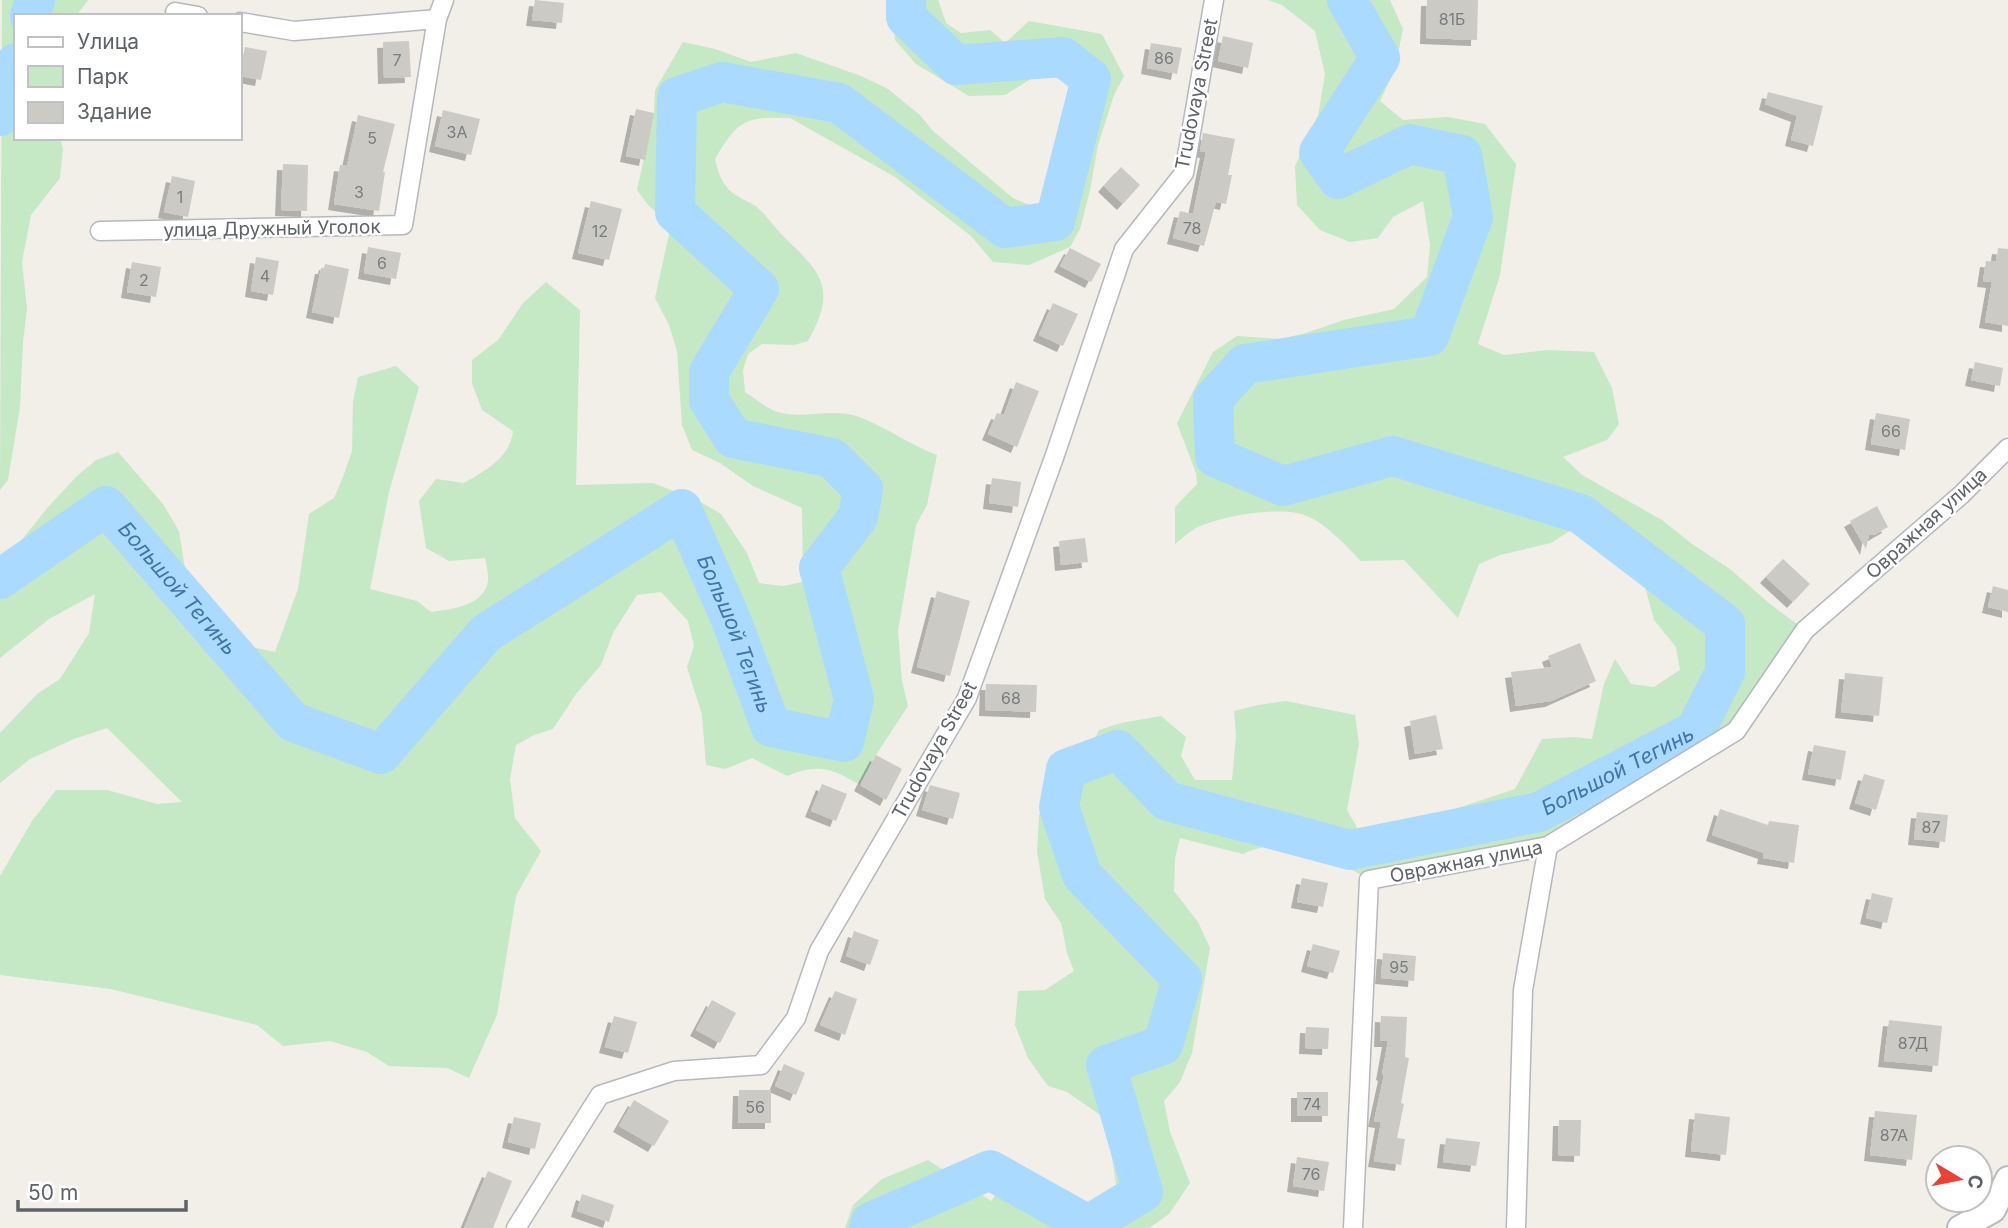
<svg xmlns="http://www.w3.org/2000/svg" width="2008" height="1228" viewBox="0 0 2008 1228" font-family="Inter,sans-serif">
<style>
.green{fill:#c5e8c5}
.lines{fill:none;stroke-linecap:round;stroke-linejoin:round}
.river{stroke:#aadaff;stroke-width:40}
.building{fill:#cccac5;filter:url(#shadow)}
.street-casing{stroke:#b5b8bc;stroke-width:21}
.secondary-casing{stroke:#b6babf;stroke-width:28}
.street{stroke:#fff;stroke-width:18}
.secondary{stroke:#fff;stroke-width:24}
.labels{text-anchor:middle;stroke-width:5;stroke-linejoin:round;paint-order:stroke}
.number-label{font-size:16px;fill:#7a7d7f}
.street-label{font-size:19px;fill:#5f6368;stroke:#fff}
.water-label{font-size:21px;font-style:italic;fill:#4174aa;stroke:#fff}
</style>
<defs>
<filter id="shadow"><feDropShadow dx="-6" dy="6" stdDeviation="0" flood-color="#0004"/></filter>
</defs>
<rect width="100%" height="100%" fill="#f1efe8"/>
<!-- green -->
<g class="green">
<polygon points="2,0 88,0 76,16 16,16 16,138 60,138 63,149 60,178 31,215 22,262 27,309 23,342 20,407 8,480 0,490"/>
<path d="M 891,0 L 938,0 L 946,23 L 961,33 L 990,30 L 1005,43 L 1029,21 L 1102,34 L 1124,76 L 1114,95 L 1098,145 L 1090,190 L 1080,229 L 1070,247 L 1029,265 L 993,262 L 971,236 L 895,177 L 790,118 C 745,116 737,121 715,159 C 719,176 723,188 739,197 C 745,201 753,203 758,208 C 767,216 774,227 783,236 C 823,274 837,289 808,341 L 794,345 L 762,344 L 748,354 L 743,370 L 745,392 C 755,398 767,409 778,412 C 804,420 832,407 859,417 C 886,427 910,445 937,455 L 927,505 L 916,525 L 898,631 L 902,681 L 908,706 L 876,755 L 860,785 C 832,768 819,763 787,776 L 752,758 L 725,769 L 706,765 L 702,715 L 687,667 L 694,646 L 688,621 L 661,592 L 637,595 L 613,633 L 601,665 L 576,694 L 553,729 L 534,735 L 516,745 L 510,779 L 515,818 L 541,851 L 516,896 L 497,1015 L 469,1078 L 447,1068 L 389,1066 L 367,1052 L 330,1041 L 283,1046 L 257,1025 L 111,989 L 0,975 L 0,876 L 32,821 L 56,790 L 107,790 L 157,804 L 182,802 L 107,728 L 74,739 L 30,759 L 0,783 L 0,733 L 37,694 L 60,679 L 89,633 L 95,594 L 49,619 L 0,658 L 0,559 L 11,553 L 49,506 L 76,477 L 96,460 L 118,452 L 163,504 L 179,531 L 186,575 L 201,597 L 223,619 L 234,643 L 275,652 L 298,589 L 309,514 L 334,498 L 343,477 L 352,451 L 353,402 L 358,377 L 396,366 L 419,387 L 389,492 L 370,589 L 417,601 L 431,612 C 452,609 484,606 488,581 C 489,574 486,565 485,558 L 449,561 L 426,548 L 419,501 L 436,479 L 464,483 C 486,470 510,458 513,431 L 482,410 L 472,383 L 472,360 L 498,340 L 523,303 L 546,282 L 580,310 L 576,485 L 653,483 L 699,501 L 721,514 L 747,553 L 759,583 L 783,586 L 803,582 L 802,508 L 753,486 L 720,463 L 692,450 L 682,425 L 677,351 L 669,325 L 655,298 L 671,225 L 648,205 L 637,190 L 654,113 L 655,90 L 683,42 L 715,49 L 751,62 L 796,53 L 861,76 L 888,89 L 920,115 L 933,131 L 1013,198 L 1047,213 L 1068,133 L 1072,104 L 1068,79 L 1050,67 L 1005,95 L 969,96 L 916,64 L 895,40 Z"/>
<path d="M 1268,0 L 1390,0 L 1403,29 L 1395,69 L 1380,101 L 1403,120 L 1448,117 L 1485,124 L 1516,164 L 1500,275 L 1478,344 L 1504,355 L 1548,350 L 1594,352 L 1612,388 L 1619,424 L 1607,440 L 1563,457 L 1582,475 L 1662,520 L 1692,544 L 1730,569 L 1770,604 L 1805,630 L 1741,725 L 1548,846 L 1369,880 C 1330,856 1288,832 1243,854 L 1180,838 L 1175,858 L 1174,891 L 1198,922 L 1210,948 L 1192,1053 L 1180,1082 L 1164,1101 L 1170,1132 L 1190,1183 L 1169,1214 L 1149,1228 L 845,1228 L 853,1205 L 882,1179 L 928,1160 L 991,1201 L 1017,1169 L 1095,1208 L 1117,1190 L 1106,1119 L 1067,1092 L 1048,1086 L 1028,1058 L 1015,1025 L 1018,991 L 1045,990 L 1074,971 L 1067,953 L 1061,923 L 1045,899 L 1037,851 L 1039,816 L 1050,781 L 1077,777 L 1099,730 L 1121,723 L 1161,716 L 1186,737 L 1181,756 L 1195,780 L 1232,780 L 1236,736 L 1234,711 L 1258,705 L 1286,701 L 1355,715 L 1359,744 L 1347,810 L 1359,831 L 1389,831 L 1515,789 L 1542,739 L 1574,737 L 1592,739 L 1604,684 L 1615,659 L 1631,684 L 1654,687 L 1680,670 L 1676,647 L 1654,620 L 1642,576 L 1604,541 L 1571,530 L 1551,543 L 1500,555 L 1479,564 L 1458,618 L 1404,560 L 1361,561 C 1345,545 1328,525 1307,516 C 1282,505 1221,516 1196,528 C 1189,532 1181,539 1175,544 L 1175,507 L 1197,484 L 1196,473 L 1177,423 L 1213,352 L 1237,336 L 1280,339 L 1306,333 L 1344,320 L 1394,309 L 1427,277 L 1430,245 L 1423,201 L 1393,217 L 1378,238 L 1350,242 L 1320,230 L 1297,205 L 1295,166 L 1318,116 L 1325,74 L 1315,31 L 1282,5 Z"/>
</g>
<g class="lines">
<!-- river -->
<g class="river">
<polyline points="30,16 35,0"/>
<polyline points="0,116 16,63"/>
<path id="s1" d="M 0,579 L 106,506 L 293,722 L 381,754 L 486,633 L 682,509 L 730,617 L 771,727 L 844,742 L 854,699 L 819,568 L 858,517 L 863,489 L 832,458 L 733,438 L 709,400 L 709,372 L 759,289 L 675,212 L 677,97 L 722,82 L 839,103 L 1005,228 L 1055,221 L 1091,79 L 1063,57 L 956,65 L 906,17 L 906,0"/>
<path id="s2" d="M 869,1228 L 871,1222 L 990,1170 L 1088,1225 L 1143,1192 L 1106,1065 L 1163,1045 L 1182,979 L 1082,875 L 1059,807 L 1066,769 L 1118,750 L 1167,801 L 1350,850 L 1539,812 L 1695,731 L 1725,672 L 1725,624 L 1581,514 L 1393,456 L 1283,486 L 1215,457 L 1213,399 L 1245,364 L 1429,336 L 1473,217 L 1462,155 L 1410,144 L 1338,179 L 1319,152 L 1380,58 L 1347,0"/>
</g>
</g>
<!-- building -->
<g class="building">
<polygon points="535,0 564,3 562,23 532,20"/>
<polygon points="1427,0 1478,0 1477,40 1426,38"/>
<polygon points="1223,36 1253,43 1248,68 1218,61"/>
<polygon points="409,41 411,77 384,78 383,42"/>
<polygon points="1151,43 1182,48 1177,74 1147,68"/>
<polygon points="245,47 267,51 261,80 240,76"/>
<polygon points="1768,92 1823,106 1813,146 1791,140 1797,116 1765,104"/>
<polygon points="636,109 654,113 645,160 626,156"/>
<polygon points="443,110 480,119 471,155 435,146"/>
<polygon points="358,115 395,124 383,172 385,172 379,211 334,204 340,165 347,166"/>
<polygon points="1203,133 1235,139 1228,175 1232,175 1226,204 1216,202 1204,246 1173,238 1180,211 1193,214 1206,152 1200,151"/>
<polygon points="283,164 308,165 307,211 281,210"/>
<polygon points="1121,167 1140,185 1123,204 1104,186"/>
<polygon points="172,176 195,181 188,217 164,212"/>
<polygon points="591,201 622,209 609,260 578,253"/>
<polygon points="368,247 401,253 396,279 364,273"/>
<polygon points="1070,248 1101,264 1091,282 1060,266"/>
<polygon points="1998,248 2008,249 2008,326 1985,322 1992,282 1983,281 1986,261 1996,262"/>
<polygon points="256,257 279,261 273,295 251,291"/>
<polygon points="132,262 161,267 156,297 127,292"/>
<polygon points="325,264 349,269 339,318 312,312 321,268 324,268"/>
<polygon points="1053,303 1078,314 1063,346 1039,335"/>
<polygon points="1975,362 2003,368 2000,386 1971,380"/>
<polygon points="1016,382 1039,391 1017,447 988,434 997,413 1004,415"/>
<polygon points="1876,413 1910,419 1905,450 1871,444"/>
<polygon points="992,478 1021,482 1018,507 989,503"/>
<polygon points="1877,506 1888,527 1874,535 1869,534 1866,549 1850,521"/>
<polygon points="1085,538 1088,562 1061,565 1059,541"/>
<polygon points="1783,559 1810,584 1793,602 1766,577"/>
<polygon points="1993,586 2008,590 2008,612 1988,607"/>
<polygon points="937,591 970,601 950,676 917,667"/>
<polygon points="1580,643 1596,681 1551,701 1516,706 1511,672 1552,667 1548,656"/>
<polygon points="1845,673 1883,677 1879,716 1841,712"/>
<polygon points="986,684 1037,685 1036,712 985,710"/>
<polygon points="1436,715 1443,749 1415,754 1410,721"/>
<polygon points="1814,745 1846,751 1841,780 1808,774"/>
<polygon points="876,755 902,769 886,800 860,785"/>
<polygon points="1864,774 1885,780 1876,810 1855,803"/>
<polygon points="822,784 847,794 836,821 811,811"/>
<polygon points="930,785 960,793 953,819 922,810"/>
<polygon points="1720,809 1768,825 1769,821 1799,825 1794,863 1763,858 1764,853 1712,835"/>
<polygon points="1917,812 1948,815 1945,842 1914,839"/>
<polygon points="1302,878 1328,883 1323,907 1297,902"/>
<polygon points="1872,893 1893,898 1887,923 1866,918"/>
<polygon points="854,931 879,940 870,965 846,956"/>
<polygon points="1313,944 1340,951 1333,973 1307,966"/>
<polygon points="1383,953 1416,956 1414,981 1381,978"/>
<polygon points="835,991 857,999 845,1035 820,1025"/>
<polygon points="712,1000 736,1013 720,1043 696,1030"/>
<polygon points="614,1016 637,1022 628,1053 605,1047"/>
<polygon points="1381,1016 1407,1017 1405,1057 1409,1058 1401,1103 1404,1104 1397,1138 1405,1139 1401,1165 1374,1161 1381,1122 1374,1121 1384,1075 1382,1074 1388,1041 1380,1041"/>
<polygon points="1889,1020 1942,1026 1938,1066 1884,1061"/>
<polygon points="1306,1027 1329,1028 1328,1049 1305,1048"/>
<polygon points="784,1064 805,1073 796,1095 775,1086"/>
<polygon points="739,1090 771,1090 771,1123 738,1123"/>
<rect x="1297" y="1092" width="31" height="24"/>
<polygon points="634,1100 669,1121 654,1146 619,1126"/>
<polygon points="1875,1111 1917,1115 1912,1160 1870,1155"/>
<polygon points="1695,1113 1730,1117 1726,1155 1691,1151"/>
<polygon points="514,1117 541,1123 535,1149 508,1142"/>
<polygon points="1559,1120 1581,1120 1580,1156 1558,1155"/>
<polygon points="1446,1138 1480,1142 1476,1166 1443,1162"/>
<polygon points="1297,1157 1329,1162 1324,1191 1293,1186"/>
<polygon points="488,1171 512,1181 493,1228 464,1228"/>
<polygon points="582,1194 614,1205 609,1222 577,1211"/>
</g>
<g class="lines">
<defs>
<g id="street">
<polyline points="175,12 198,16"/>
<polyline points="240,22 294,31 437,19"/>
<polyline points="100,231 403,225 437,19 444,0"/>
<polyline points="516,1228 600,1095 674,1071 761,1065 796,1018 819,951 967,698 1055,455 1124,249 1184,173 1214,0"/>
<polyline points="1353,1228 1369,880 1548,846 1736,731 1805,630 1961,495 2008,448"/>
<polyline points="1516,1228 1523,990 1548,846"/>
</g>
<polyline id="secondary" points="1960,1228 1993,1210 2008,1179"/>
</defs>
<!-- street casing -->
<use href="#street" class="street-casing"/>
<!-- secondary casing -->
<use href="#secondary" class="secondary-casing"/>
<!-- street -->
<use href="#street" class="street"/>
<!-- secondary -->
<use href="#secondary" class="secondary"/>
</g>
<g class="labels">
<!-- number labels -->
<g class="number-label">
<text x="1452" y="25">81Б</text>
<text x="1164" y="64">86</text>
<text x="397" y="66">7</text>
<text x="457" y="138">3А</text>
<text x="372" y="144">5</text>
<text x="359" y="198">3</text>
<text x="180" y="203">1</text>
<text x="1192" y="234">78</text>
<text x="600" y="237">12</text>
<text x="382" y="269">6</text>
<text x="265" y="282">4</text>
<text x="144" y="286">2</text>
<text x="1891" y="437">66</text>
<text x="1011" y="704">68</text>
<text x="1931" y="833">87</text>
<text x="1399" y="973">95</text>
<text x="1913" y="1049">87Д</text>
<text x="1312" y="1110">74</text>
<text x="755" y="1113">56</text>
<text x="1894" y="1141">87А</text>
<text x="1311" y="1180">76</text>
</g>
<!-- street labels -->
<g class="street-label">
<text transform="translate(1196 94) rotate(-79)" y="7">Trudovaya Street</text>
<text transform="translate(272 228) rotate(-1)" y="7">улица Дружный Уголок</text>
<text transform="translate(1926 523) rotate(-42)" y="7">Овражная улица</text>
<text transform="translate(934 750) rotate(-61)" y="7">Trudovaya Street</text>
<text transform="translate(1466 861) rotate(-11)" y="7">Овражная улица</text>
</g>
<!-- water labels -->
<g class="water-label">
<text dy="7" stroke="none"><textPath href="#s1" startOffset="238">Большой Тегинь</textPath></text>
<text dy="7" stroke="none"><textPath href="#s1" startOffset="1036">Большой Тегинь</textPath></text>
<text dy="7" stroke="none"><textPath href="#s2" startOffset="1426">Большой Тегинь</textPath></text>
</g>
</g>
<!-- legend -->
<rect x="14" y="14" width="228" height="126" fill="#ffffff" stroke="#bfc1c3" stroke-width="2"/>
<rect x="28" y="37" width="35" height="10" fill="#ffffff" stroke="#bfc1c3" stroke-width="2"/>
<text x="77" y="49" font-size="21" fill="#5f6368">Улица</text>
<rect x="28" y="66" width="35" height="21" fill="#c5e8c5" stroke="#bfc1c3" stroke-width="2"/>
<text x="77" y="84" font-size="21" fill="#5f6368">Парк</text>
<rect x="28" y="102" width="35" height="21" fill="#cccac5" stroke="#bfc1c3" stroke-width="2"/>
<text x="77" y="119" font-size="21" fill="#5f6368">Здание</text>
<!-- north arrow -->
<g transform="translate(1959 1179) rotate(100)"><circle r="33" fill="#ffffff" stroke="#bfc1c3" stroke-width="2"/>
<path d="M0-5L12 26L0 18L-12 26Z" fill="#ea4335"/>
<text y="-10" font-size="19" font-weight="bold" text-anchor="middle" fill="#5f6368">С</text>
</g>
<!-- scale -->
<path d="M18 1200v10h168v-10" fill="none" stroke="#5f6368" stroke-width="3.5"/>
<text x="28" y="1200" font-size="21" fill="#5f6368" stroke="#ffffff" stroke-width="5" paint-order="stroke">50 m</text>
</svg>
